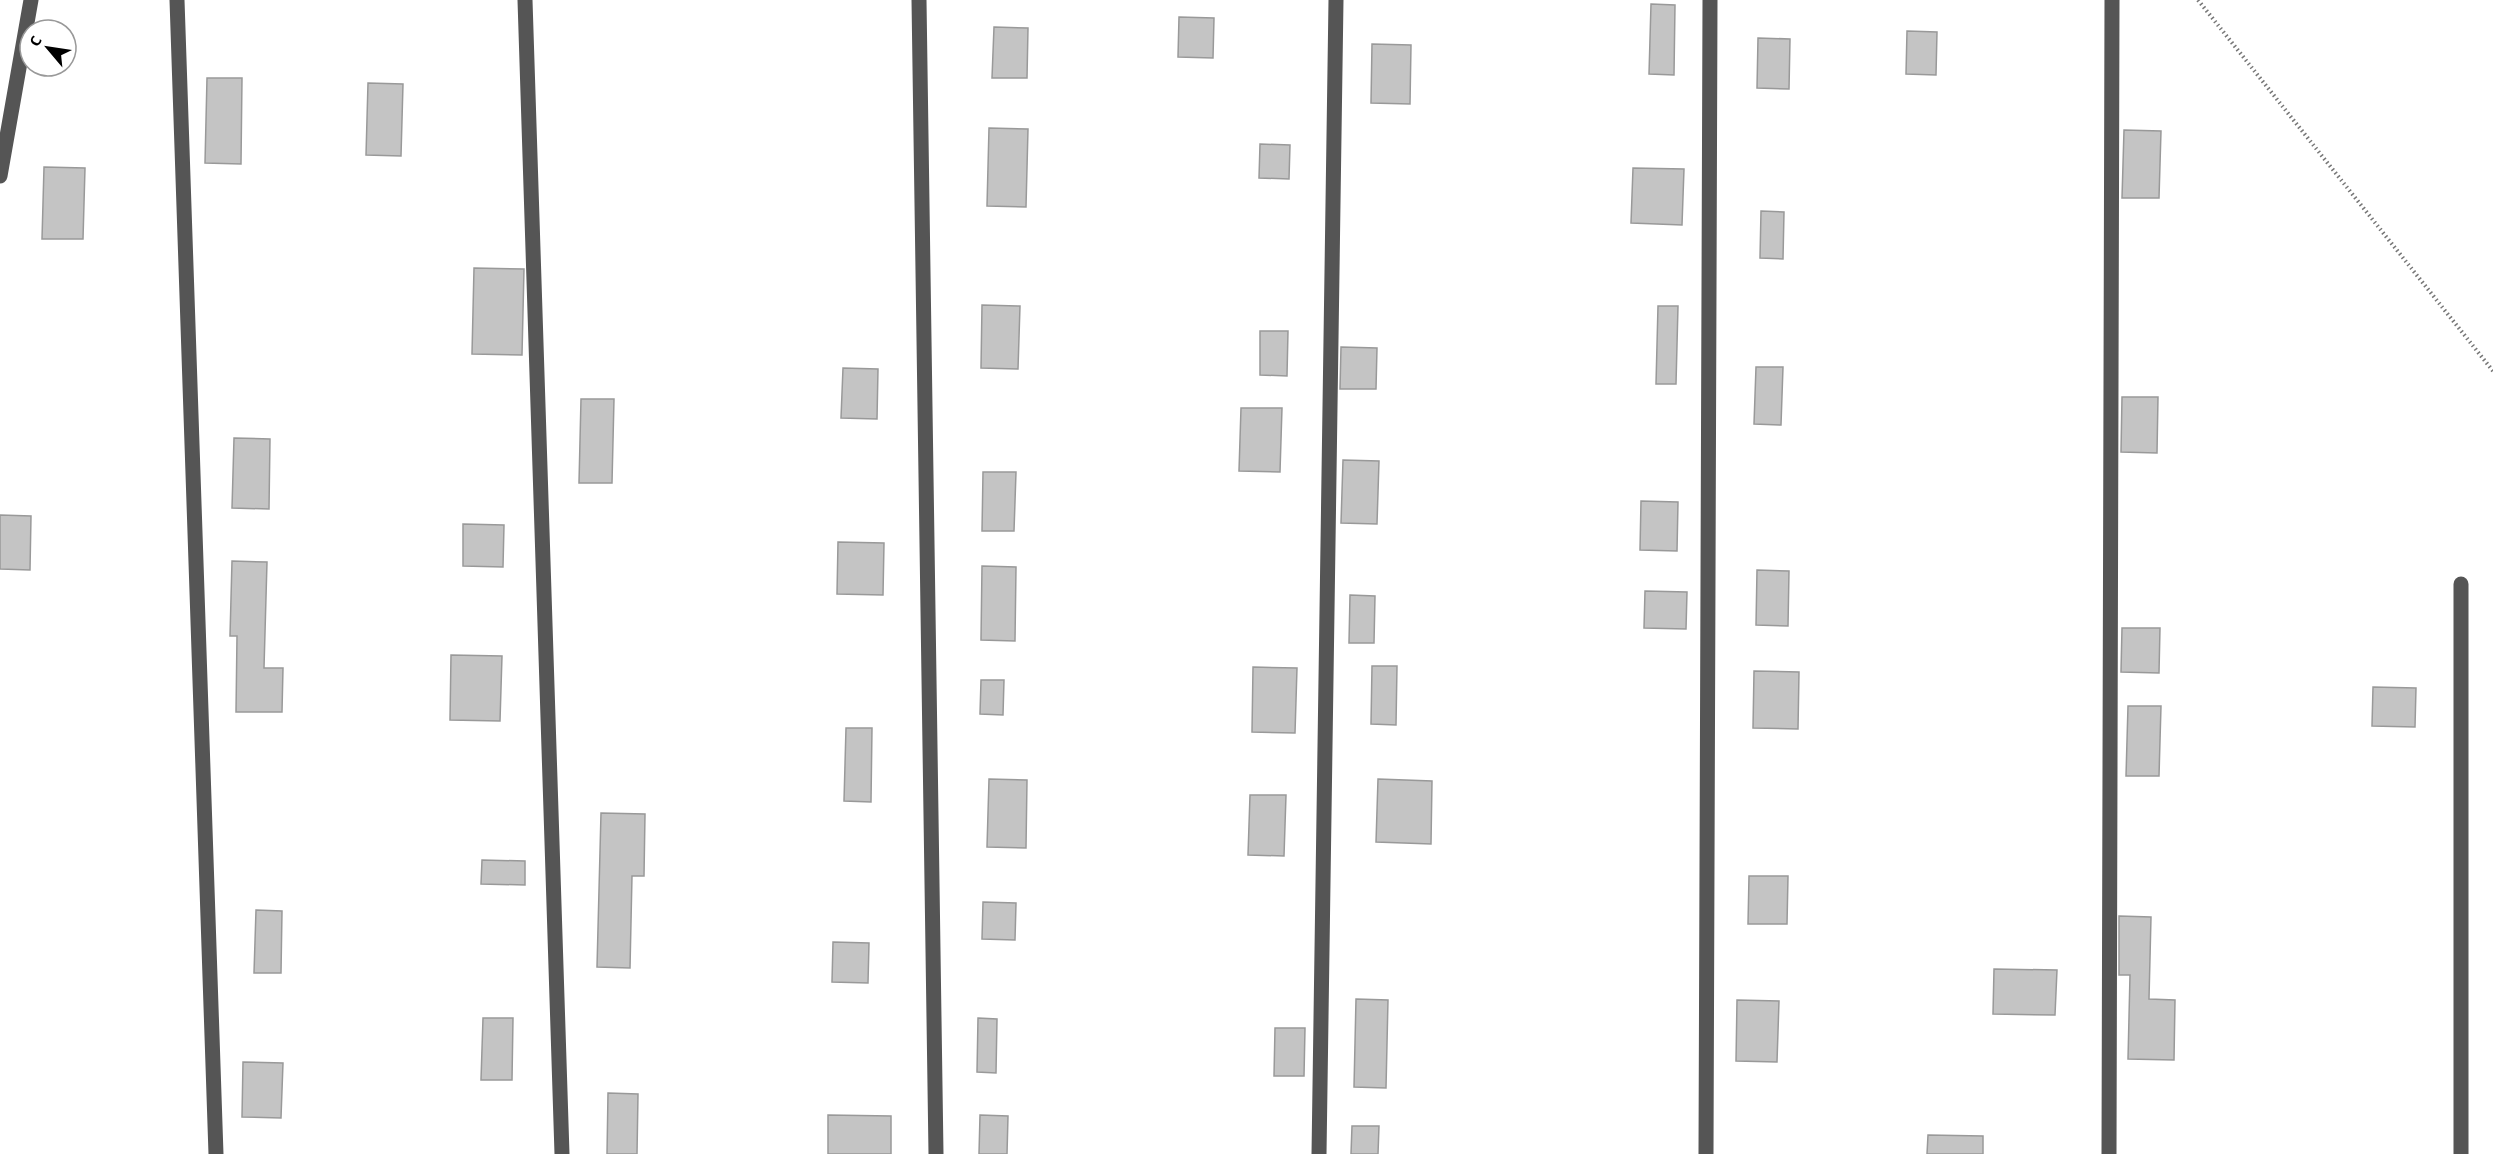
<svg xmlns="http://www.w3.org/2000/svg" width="2493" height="1154" viewBox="0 0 2493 1154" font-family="'Alegreya Sans',sans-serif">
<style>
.building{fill:#c4c4c4;stroke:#999;stroke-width:1.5}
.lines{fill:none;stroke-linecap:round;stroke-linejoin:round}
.path{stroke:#777;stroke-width:4;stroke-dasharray:1.5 3;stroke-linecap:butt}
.minor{stroke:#555;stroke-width:15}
</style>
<rect width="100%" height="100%" fill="#fff"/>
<!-- building -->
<g class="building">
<polygon points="1651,4 1675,5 1674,75 1649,74"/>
<polygon points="1179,17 1214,18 1213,58 1178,57"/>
<polygon points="994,27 1028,28 1027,78 992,78"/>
<polygon points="1907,31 1937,32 1936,75 1906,74"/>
<polygon points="1758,38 1790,39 1789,89 1757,88"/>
<polygon points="1372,44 1411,45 1410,104 1371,103"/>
<polygon points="207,78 242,78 241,164 205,163"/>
<polygon points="368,83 403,84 401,156 366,155"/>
<polygon points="989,128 1028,129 1026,207 987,206"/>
<polygon points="2124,130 2161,131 2159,198 2122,198"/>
<polygon points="1260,144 1290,145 1289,179 1259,178"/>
<polygon points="44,167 85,168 83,239 42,239"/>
<polygon points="1633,168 1684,169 1682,225 1631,223"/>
<polygon points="1761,211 1784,212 1783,259 1760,258"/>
<polygon points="474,268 524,269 522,355 472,354"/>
<polygon points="982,305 1020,306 1018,369 981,368"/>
<polygon points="1658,306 1678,306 1676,384 1656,384"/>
<polygon points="1260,331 1288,331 1287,376 1260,375"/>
<polygon points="1341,347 1377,348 1376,389 1340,389"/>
<polygon points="1756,367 1783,367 1781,425 1754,424"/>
<polygon points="843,368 878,369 877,419 841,418"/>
<polygon points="2122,397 2158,397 2157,453 2121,452"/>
<polygon points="581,399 614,399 612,483 579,483"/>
<polygon points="1241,408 1282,408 1280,472 1239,471"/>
<polygon points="234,438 270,439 269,509 232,508"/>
<polygon points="1343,460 1379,461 1377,524 1341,523"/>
<polygon points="983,472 1016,472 1014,531 982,531"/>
<polygon points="1641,501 1678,502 1677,551 1640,550"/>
<polygon points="0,515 31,516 30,570 0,569"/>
<polygon points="463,524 504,525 503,567 463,566"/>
<polygon points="838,542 884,543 883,595 837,594"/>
<polygon points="232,561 267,562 264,668 283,668 282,712 236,712 237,636 230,636"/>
<polygon points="982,566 1016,567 1015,641 981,640"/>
<polygon points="1757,570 1789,571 1788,626 1756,625"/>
<polygon points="1645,591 1687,592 1686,629 1644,628"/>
<polygon points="1350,595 1375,596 1374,643 1349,643"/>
<polygon points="2122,628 2160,628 2159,673 2121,672"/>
<polygon points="451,655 502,656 500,721 450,720"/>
<polygon points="1372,666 1397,666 1396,725 1371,724"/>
<polygon points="1253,667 1297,668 1295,733 1252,732"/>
<polygon points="1754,671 1799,672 1798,729 1753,728"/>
<polygon points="981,680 1004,680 1003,715 980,714"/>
<polygon points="2373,687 2416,688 2415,727 2372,726"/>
<polygon points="2128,706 2161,706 2159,776 2126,776"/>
<polygon points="846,728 872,728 871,802 844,801"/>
<polygon points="989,779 1027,780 1026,848 987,847"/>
<polygon points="1378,779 1432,781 1431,844 1376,842"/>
<polygon points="1250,795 1286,795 1284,856 1248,855"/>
<polygon points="601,813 645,814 644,876 632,876 630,968 597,967"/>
<polygon points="482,860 525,861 525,885 481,884"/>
<polygon points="1749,876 1788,876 1787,924 1748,924"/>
<polygon points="983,902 1016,903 1015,940 982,939"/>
<polygon points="256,910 282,911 281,973 254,973"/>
<polygon points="2119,916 2151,917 2149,999 2175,1000 2174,1060 2128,1059 2130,975 2119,975"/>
<polygon points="833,942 869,943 868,983 832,982"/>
<polygon points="1994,969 2057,970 2055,1015 1993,1014"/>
<polygon points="1356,999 1388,1000 1386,1088 1354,1087"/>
<polygon points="1737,1000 1779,1001 1777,1062 1736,1061"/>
<polygon points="483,1018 513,1018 512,1080 481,1080"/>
<polygon points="978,1018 997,1019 996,1073 977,1072"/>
<polygon points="1275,1028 1305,1028 1304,1076 1274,1076"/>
<polygon points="243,1062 283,1063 281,1118 242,1117"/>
<polygon points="608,1093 638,1094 637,1154 607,1154"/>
<polygon points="828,1115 891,1116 891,1154 828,1154"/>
<polygon points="980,1115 1008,1116 1007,1154 979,1154"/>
<polygon points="1352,1126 1379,1126 1378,1154 1351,1154"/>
<polygon points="1928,1135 1983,1136 1983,1154 1927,1154"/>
</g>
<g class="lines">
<!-- path -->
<polyline class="path" points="2198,0 2493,371"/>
<!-- minor -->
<g class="minor">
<polyline points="177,0 216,1154"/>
<polyline points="525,0 562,1154"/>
<polyline points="919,0 936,1154"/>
<polyline points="0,176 31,0"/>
<polyline points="2461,584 2461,1154"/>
<polyline points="1319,1154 1336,0"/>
<polyline points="1706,1154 1710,0"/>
<polyline points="2109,1154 2112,0"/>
</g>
</g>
<!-- north arrow -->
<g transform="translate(48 48) rotate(299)"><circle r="28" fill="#ffffff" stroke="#999999" stroke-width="1.5"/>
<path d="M0-4.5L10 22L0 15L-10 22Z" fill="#000000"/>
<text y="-9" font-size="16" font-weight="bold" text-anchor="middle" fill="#000000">С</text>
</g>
</svg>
